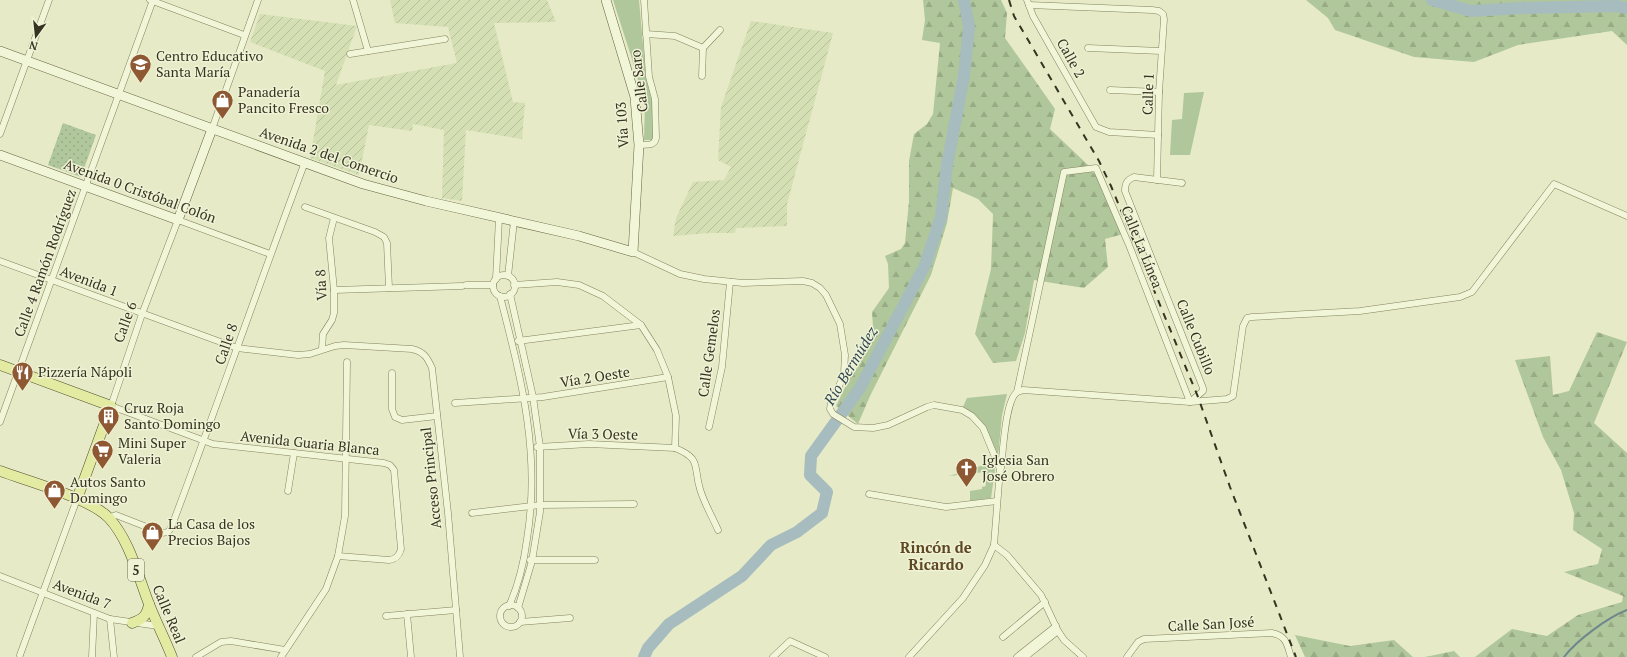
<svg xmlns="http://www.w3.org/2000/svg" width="1627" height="657" viewBox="0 0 1627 657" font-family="'PT Serif',serif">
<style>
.farmland{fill:url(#farmland-furrows)}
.grass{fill:url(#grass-dots)}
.forest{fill:url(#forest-firs)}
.green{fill:#b0c79b}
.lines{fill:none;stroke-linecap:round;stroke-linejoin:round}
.stream{stroke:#6f878c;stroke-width:2}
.river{stroke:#a7bcbe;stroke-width:12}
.street-casing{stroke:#84825d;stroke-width:7}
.secondary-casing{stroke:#666340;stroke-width:10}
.primary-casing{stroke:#524e31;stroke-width:11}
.street{stroke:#f2f6d9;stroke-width:6}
.secondary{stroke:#f2f6d9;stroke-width:9}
.primary{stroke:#e3eaa1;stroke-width:10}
.rail{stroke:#363320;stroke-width:2;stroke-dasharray:7 7;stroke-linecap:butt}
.labels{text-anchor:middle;stroke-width:3;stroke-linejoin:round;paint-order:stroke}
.shield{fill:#eff2d5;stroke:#6e6c56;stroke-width:1}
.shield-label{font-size:13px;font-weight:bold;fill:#363320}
.poi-label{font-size:14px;fill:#363320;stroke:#eff2d5;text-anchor:start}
.street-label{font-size:14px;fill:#363320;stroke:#eff2d5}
.water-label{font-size:15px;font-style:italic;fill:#304854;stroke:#eff2d5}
.neighbourhood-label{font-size:15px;font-weight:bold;fill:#5e4823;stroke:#eff2d5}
</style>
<defs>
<pattern id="farmland-furrows" width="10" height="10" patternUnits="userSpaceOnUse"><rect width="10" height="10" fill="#d4dfb4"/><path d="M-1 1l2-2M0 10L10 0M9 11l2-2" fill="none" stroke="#b7c09a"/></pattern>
<pattern id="grass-dots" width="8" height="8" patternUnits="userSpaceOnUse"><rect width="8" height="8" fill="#b0c79b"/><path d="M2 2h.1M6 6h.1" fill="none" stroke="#98ab85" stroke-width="1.8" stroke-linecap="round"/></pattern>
<pattern id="forest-firs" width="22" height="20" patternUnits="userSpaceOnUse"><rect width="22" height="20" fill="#b0c79b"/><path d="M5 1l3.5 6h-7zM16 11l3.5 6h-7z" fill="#98ab85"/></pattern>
</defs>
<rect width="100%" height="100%" fill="#e6eac6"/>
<!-- farmland -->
<g class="farmland">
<polygon points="390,0 547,0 556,22 494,23 513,102 525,103 522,139 466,130 462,201 442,198 444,130 413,124 412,131 369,125 359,175 310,158 325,71 250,42 260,14 357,26 336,85 457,63 448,27 395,23"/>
<polygon points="751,21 833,33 787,204 787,226 736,228 735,233 709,233 673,236 676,218 693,182 724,180 731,167 718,160 721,107"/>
</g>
<!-- grass -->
<polygon class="grass" points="63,123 96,135 81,177 48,165"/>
<!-- forest -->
<g class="forest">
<polygon points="923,0 1001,0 1007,13 1005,38 1055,109 1050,129 1088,165 1100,182 1123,234 1105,239 1108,267 1084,288 1034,280 1025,333 1016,361 993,363 975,334 991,269 993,214 978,199 953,188 947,223 931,275 870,396 858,424 836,406 849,379 857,368 860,345 873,327 872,312 889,288 888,264 885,256 901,249 905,243 909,201 909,161 914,134 927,124 933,114 940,43 922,40 925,20"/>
<polygon points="1306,0 1627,0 1627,45 1612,31 1518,45 1474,62 1414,57 1335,30 1328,18"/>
<polygon points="1597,332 1627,342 1594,423 1627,453 1627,657 1475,657 1512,629 1547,636 1578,615 1622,602 1623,596 1564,572 1598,564 1602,549 1573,530 1574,513 1561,470 1543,437 1515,360 1550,356 1553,395 1569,391"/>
<polygon points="1295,635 1350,646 1394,640 1413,657 1305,657"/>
<polygon points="1454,651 1460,657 1425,657"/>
</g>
<!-- green -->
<g class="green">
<polygon points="613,0 639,0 646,79 653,106 653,140 644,140 645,104 631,56"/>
<polygon points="1204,92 1190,155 1170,155 1172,120 1182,119 1184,93"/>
<polygon points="1007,394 1002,415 998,457 985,429 962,409 967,398"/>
<polygon points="993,462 995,470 991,498 970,501 970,491 982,489 982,487 986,486 984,472 949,476"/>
</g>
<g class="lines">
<!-- stream -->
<path class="stream" d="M 1564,657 C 1577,640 1607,618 1627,610"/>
<!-- river -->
<g class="river">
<polyline points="1432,0 1471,11 1521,8 1617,6 1627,8"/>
<polyline points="644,657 648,648 669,624 742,576 771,545 797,532 822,513 827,492 810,475 811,456 860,388 925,265 941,217 947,165 964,76 969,27 964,0"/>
</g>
<defs>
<g id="street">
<polyline points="150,0 244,35"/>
<polyline points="353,0 368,51"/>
<polyline points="1027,0 1033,16 1096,127 1109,132 1158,135"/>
<polyline points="1029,5 1152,10 1159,11 1163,14 1164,19 1159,92 1157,180"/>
<polyline points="646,34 675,36 703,48"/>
<polyline points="703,48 720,30"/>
<polyline points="1088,48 1161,51"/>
<polyline points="350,54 445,39"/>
<polyline points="702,76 703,48"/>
<polyline points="1110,90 1159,92"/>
<polyline points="212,129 258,0"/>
<polyline points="0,134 49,0"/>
<path d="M 639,145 C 646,144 654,147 656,138 L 655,99 L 649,77 L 644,0"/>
<polyline points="305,207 375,232 384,237 387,243 389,288"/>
<polyline points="633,252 680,274 704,279 743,283 803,281 812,283 820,288 826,295 840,324 845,355 844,374 839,386 831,402 830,409 833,414 854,427 873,428 888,425 927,407 934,405 962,410 972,416 983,428 1000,469 994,545 985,565 963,598 909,657"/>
<path d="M 270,254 L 178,220 L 142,314 L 111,406 L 213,444 L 384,463 L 390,465 L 394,470 L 401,549 C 399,556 396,559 389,560 L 338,556"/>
<path d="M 0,261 L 237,348 L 298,355 L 310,354 L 335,346 L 344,345 L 412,349 C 424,352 427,357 432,368 L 448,513 L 460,657"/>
<circle cx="504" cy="286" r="11"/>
<polyline points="508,276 514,221"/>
<polyline points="496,279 499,218"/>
<polyline points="466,285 493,285"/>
<polyline points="514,285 557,282 579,285 603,296 641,325 657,350 668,377 676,416 675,448"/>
<polyline points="334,290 462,286"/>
<polyline points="510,294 533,397 540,447 540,512 532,561 518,608"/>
<path d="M 500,296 C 521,378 541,453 527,539 C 524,562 519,584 509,606"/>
<polyline points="518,341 641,325"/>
<polyline points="322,349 323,334 332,320 334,313 334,290 329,238 334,218"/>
<polyline points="392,373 392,409 395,417 402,420 437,416"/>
<polyline points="1017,392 1064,172 1096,168 1129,245 1190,402 1227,399 1233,396 1243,326 1247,318 1252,317 1360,311 1460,297 1472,292 1554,184 1627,216"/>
<polyline points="455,403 543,397 668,377"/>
<polyline points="0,422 153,0"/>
<polyline points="709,427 722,367 730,282"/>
<path d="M 537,447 L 589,444 L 675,448 C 702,459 693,466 700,489 C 704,503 712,516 718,530"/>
<path d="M 1001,468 C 1003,453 1005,401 1017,392 C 1019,391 1021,391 1023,390 L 1190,402 L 1203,391 L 1203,388 L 1125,191 C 1125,183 1127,180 1134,177 L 1182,183"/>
<polyline points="288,491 294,453"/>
<polyline points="869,494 946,507 997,501"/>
<polyline points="472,513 540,505 634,504"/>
<path d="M 108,518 L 116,515 L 162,533 L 168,532 L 171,528 C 217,407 259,284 305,162"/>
<polyline points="994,545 1007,555 1041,595 1058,631 1064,640 1083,657"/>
<polyline points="530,560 595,560"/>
<polyline points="0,576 110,619 158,626"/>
<circle cx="511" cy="616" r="11"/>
<polyline points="407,614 411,657"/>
<polyline points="386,616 456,610"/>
<polyline points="110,619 114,657"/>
<polyline points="520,622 570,618"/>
<polyline points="1003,637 1045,602"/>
<polyline points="20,655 77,499"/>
<polyline points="92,657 94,613"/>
<polyline points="196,657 221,642 231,641 285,650"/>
<polyline points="281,657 326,589 338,556 345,516 347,362"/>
<polyline points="773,657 790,641 825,657"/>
<polyline points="1017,657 1056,626"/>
<polyline points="1025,657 1058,631"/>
<path d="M 1127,657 L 1138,642 L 1144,639 L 1272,633 C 1287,636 1287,645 1291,657"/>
</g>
<g id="secondary">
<polyline points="0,51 363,184 426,201 579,236 633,252 639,145 637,122 635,97 606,0"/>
<polyline points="0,155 178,220 212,129"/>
</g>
<g id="primary">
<polyline points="0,365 111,406 77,499"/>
<path d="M 0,471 C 27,481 90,498 109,518 C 130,541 138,576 149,604 C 156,622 165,639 172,657"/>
<path d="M 132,623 C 143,619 147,616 149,604"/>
</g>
</defs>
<!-- street casing -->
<use href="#street" class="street-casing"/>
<!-- secondary casing -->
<use href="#secondary" class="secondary-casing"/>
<!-- primary casing -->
<use href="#primary" class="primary-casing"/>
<!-- street -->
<use href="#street" class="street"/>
<!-- secondary -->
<use href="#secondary" class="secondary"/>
<!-- primary -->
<use href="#primary" class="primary"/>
<!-- rail -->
<polyline class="rail" points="1009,0 1014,16 1099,161 1111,186 1198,397 1230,487 1296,657"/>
</g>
<!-- icons -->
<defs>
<symbol id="school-pin" viewBox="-11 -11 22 30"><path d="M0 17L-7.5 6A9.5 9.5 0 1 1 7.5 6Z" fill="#8e5833" stroke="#eff2d5"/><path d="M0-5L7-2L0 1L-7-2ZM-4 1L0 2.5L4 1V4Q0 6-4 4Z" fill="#fff"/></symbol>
<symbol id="shop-pin" viewBox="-11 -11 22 30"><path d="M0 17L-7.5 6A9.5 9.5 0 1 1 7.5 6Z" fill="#8e5833" stroke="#eff2d5"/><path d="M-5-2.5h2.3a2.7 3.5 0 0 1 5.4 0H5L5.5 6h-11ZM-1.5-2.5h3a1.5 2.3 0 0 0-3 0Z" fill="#fff"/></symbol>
<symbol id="restaurant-pin" viewBox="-11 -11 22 30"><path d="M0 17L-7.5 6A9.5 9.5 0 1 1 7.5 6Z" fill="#8e5833" stroke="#eff2d5"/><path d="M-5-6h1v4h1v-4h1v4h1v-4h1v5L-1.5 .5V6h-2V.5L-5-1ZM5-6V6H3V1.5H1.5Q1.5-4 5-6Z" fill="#fff"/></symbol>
<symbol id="building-pin" viewBox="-11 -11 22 30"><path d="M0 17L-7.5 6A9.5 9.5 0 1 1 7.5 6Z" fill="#8e5833" stroke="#eff2d5"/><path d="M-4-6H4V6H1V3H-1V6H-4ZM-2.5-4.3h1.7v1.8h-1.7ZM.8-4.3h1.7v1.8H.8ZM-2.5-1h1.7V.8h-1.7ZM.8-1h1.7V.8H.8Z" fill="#fff"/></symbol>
<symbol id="supermarket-pin" viewBox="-11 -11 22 30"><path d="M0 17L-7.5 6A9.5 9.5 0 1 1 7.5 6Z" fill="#8e5833" stroke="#eff2d5"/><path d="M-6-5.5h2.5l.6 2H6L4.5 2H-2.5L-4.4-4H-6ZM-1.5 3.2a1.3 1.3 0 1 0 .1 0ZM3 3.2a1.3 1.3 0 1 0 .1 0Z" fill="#fff"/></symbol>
<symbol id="church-pin" viewBox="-11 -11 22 30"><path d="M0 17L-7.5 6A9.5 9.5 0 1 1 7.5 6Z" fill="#8e5833" stroke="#eff2d5"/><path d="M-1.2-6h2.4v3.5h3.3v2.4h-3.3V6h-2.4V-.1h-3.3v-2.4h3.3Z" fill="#fff"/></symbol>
</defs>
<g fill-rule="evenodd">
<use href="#school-pin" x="128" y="52" width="25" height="34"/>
<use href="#shop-pin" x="210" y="88" width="25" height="34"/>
<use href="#restaurant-pin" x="10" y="360" width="25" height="34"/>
<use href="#building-pin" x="96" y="404" width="25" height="34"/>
<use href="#supermarket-pin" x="90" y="438" width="25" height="34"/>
<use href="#church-pin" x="954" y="456" width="25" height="34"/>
<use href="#shop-pin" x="42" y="478" width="25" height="34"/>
<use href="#shop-pin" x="140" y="520" width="25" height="34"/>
</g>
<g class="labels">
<!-- shield labels -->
<rect class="shield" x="128" y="559" width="16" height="22" rx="3"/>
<g class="shield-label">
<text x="136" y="575">5</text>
</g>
<!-- poi labels -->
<g class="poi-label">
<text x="156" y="61">Centro Educativo<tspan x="156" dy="16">Santa María</tspan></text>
<text x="238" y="97">Panadería<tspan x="238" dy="16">Pancito Fresco</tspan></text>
<text x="38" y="377">Pizzería Nápoli</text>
<text x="124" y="413">Cruz Roja<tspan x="124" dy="16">Santo Domingo</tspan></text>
<text x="118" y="448">Mini Super<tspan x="118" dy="16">Valeria</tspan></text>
<text x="982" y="465">Iglesia San<tspan x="982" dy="16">José Obrero</tspan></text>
<text x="70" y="487">Autos Santo<tspan x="70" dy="16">Domingo</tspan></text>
<text x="168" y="529">La Casa de los<tspan x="168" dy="16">Precios Bajos</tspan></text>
</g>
<!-- street labels -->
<g class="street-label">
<text transform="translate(1071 58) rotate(61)" y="5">Calle 2</text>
<text transform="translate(639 81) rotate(-97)" y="5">Calle Saro</text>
<text transform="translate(1148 94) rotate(-88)" y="5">Calle 1</text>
<text transform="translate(622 125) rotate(-94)" y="5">Vía 103</text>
<text transform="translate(329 155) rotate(19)" y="5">Avenida 2 del Comercio</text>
<text transform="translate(140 191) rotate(20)" y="5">Avenida 0 Cristóbal Colón</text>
<text transform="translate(1142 247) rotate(68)" y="5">Calle La Línea</text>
<text transform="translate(45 263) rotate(-70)" y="5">Calle 4 Ramón Rodríguez</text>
<text transform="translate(89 281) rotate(21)" y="5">Avenida 1</text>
<text transform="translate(321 285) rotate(-93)" y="5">Vía 8</text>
<text transform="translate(125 322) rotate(-70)" y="5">Calle 6</text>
<text transform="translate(1196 337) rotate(68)" y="5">Calle Cubillo</text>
<text transform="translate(226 344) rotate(-71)" y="5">Calle 8</text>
<text transform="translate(709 353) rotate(-82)" y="5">Calle Gemelos</text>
<text transform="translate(595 377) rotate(-9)" y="5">Vía 2 Oeste</text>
<text transform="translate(603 434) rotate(1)" y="5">Vía 3 Oeste</text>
<text transform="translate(310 443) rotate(6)" y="5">Avenida Guaria Blanca</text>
<text transform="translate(431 478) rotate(-96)" y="5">Acceso Principal</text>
<text transform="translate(82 594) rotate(21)" y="5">Avenida 7</text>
<text transform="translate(169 614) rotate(67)" y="5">Calle Real</text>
<text transform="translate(1211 624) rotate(-3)" y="5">Calle San José</text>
</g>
<!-- water labels -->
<g class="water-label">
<text transform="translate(851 366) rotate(-59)" y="5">Río Bermúdez</text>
</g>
<!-- neighbourhood labels -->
<g class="neighbourhood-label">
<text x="936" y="553">Rincón de<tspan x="936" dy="17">Ricardo</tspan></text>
</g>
</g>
<!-- north arrow -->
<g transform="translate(36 36) rotate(195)" stroke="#eff2d5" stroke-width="3" paint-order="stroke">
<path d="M0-3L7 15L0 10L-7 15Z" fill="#363320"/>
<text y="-6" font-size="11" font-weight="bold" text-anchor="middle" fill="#363320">N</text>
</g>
</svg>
